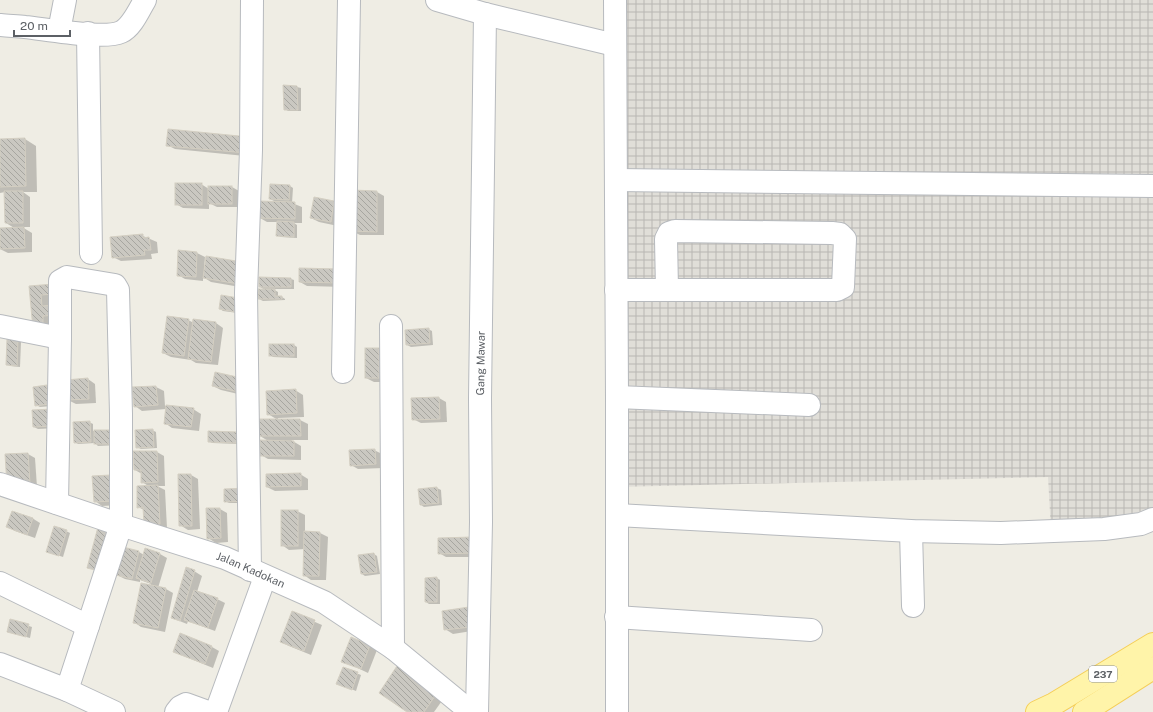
<svg xmlns="http://www.w3.org/2000/svg" width="1153" height="712" viewBox="0 0 1153 712" font-family="'Public Sans',sans-serif">
<style>
.industrial{fill:url(#industrial-grid)}
.shadow{fill:#0003}
.building{fill:url(#building-back-hatch);stroke:#d4cfc2}
.lines{fill:none;stroke-linecap:round;stroke-linejoin:round}
.minor-casing{stroke:#b7babe;stroke-width:24}
.major-casing{stroke:#f5ce57;stroke-width:24}
.minor{stroke:#fff;stroke-width:22}
.major{stroke:#fff4a9;stroke-width:22}
.labels{text-anchor:middle;stroke-width:3.5;stroke-linejoin:round;paint-order:stroke}
.shield{fill:#fff;stroke:#8d9093;stroke-width:1}
.shield-label{font-size:10px;font-weight:bold;fill:#5c6065}
.street-label{font-size:11px;fill:#5c6065;stroke:#fff}
</style>
<defs>
<pattern id="industrial-grid" width="8" height="8" patternUnits="userSpaceOnUse"><rect width="8" height="8" fill="#e0ded8"/><path d="M0 4h8M4 0v8" fill="none" stroke="#b9b7b3"/></pattern>
<pattern id="building-back-hatch" width="6" height="6" patternUnits="userSpaceOnUse"><rect width="6" height="6" fill="#cac8c1"/><path d="M-1 5l2 2M0 0l6 6M5-1l2 2" fill="none" stroke="#a7a6a0"/></pattern>
</defs>
<rect width="100%" height="100%" fill="#efede4"/>
<!-- industrial -->
<polygon class="industrial" points="615,0 1153,0 1153,509 1051,531 1048,477 617,487"/>
<!-- shadow -->
<g class="shadow">
<polygon points="284,86 297,87 301,88 301,111 288,111 285,109"/>
<polygon points="169,130 255,157 175,149 167,145"/>
<polygon points="25,139 36,146 37,192 23,192 30,197 30,227 22,227 32,233 32,252 8,253 0,249 0,229 16,229 6,223 5,192 0,193 0,140"/>
<polygon points="201,184 209,189 232,187 239,191 239,207 217,207 209,203 209,209 183,208 176,204"/>
<polygon points="290,186 293,188 292,203 302,207 302,223 294,223 297,225 297,238 281,237 277,235 278,222 267,222 260,218 276,202 270,199"/>
<polygon points="377,192 384,196 384,235 360,235 352,231"/>
<polygon points="315,198 334,202 341,206 338,226 319,222 311,218"/>
<polygon points="143,236 157,242 158,253 151,254 152,259 121,261 113,257"/>
<polygon points="179,251 197,253 205,257 204,269 246,288 211,282 203,277 203,281 185,279 178,275"/>
<polygon points="338,270 345,287 307,286 300,282"/>
<polygon points="291,279 294,280 294,289 273,289 278,292 278,297 282,297 285,299 285,300 263,301 259,299 265,290 260,287"/>
<polygon points="30,287 62,297 48,299 51,332 41,333"/>
<polygon points="222,296 245,314 223,311 220,309"/>
<polygon points="188,320 194,323 216,323 223,328 218,365 196,363 191,360 171,357 163,353"/>
<polygon points="428,329 432,331 433,345 411,347 407,345"/>
<polygon points="18,340 21,342 20,367 10,366 7,364"/>
<polygon points="270,345 294,345 297,347 297,358 273,357 270,355"/>
<polygon points="379,349 386,354 387,382 374,382 366,378"/>
<polygon points="216,373 251,397 221,390 213,386"/>
<polygon points="88,379 95,384 96,403 76,404 68,400"/>
<polygon points="46,386 50,388 52,406 40,407 36,405"/>
<polygon points="156,387 164,391 165,406 193,409 201,414 199,431 172,428 165,423 166,409 142,411 135,406 133,388"/>
<polygon points="295,390 303,395 304,417 278,418 278,420 268,414"/>
<polygon points="439,398 446,402 447,422 421,423 413,419"/>
<polygon points="33,411 57,428 38,429 34,427"/>
<polygon points="260,420 300,420 308,424 308,440 291,440 301,446 301,460 268,459 261,455 270,442 260,436"/>
<polygon points="89,422 93,424 93,431 115,431 119,445 98,446 95,443 78,444 75,442"/>
<polygon points="152,430 156,432 157,448 141,449 137,447"/>
<polygon points="237,433 240,435 240,444 212,443 209,441"/>
<polygon points="374,450 382,454 383,468 358,469 351,465"/>
<polygon points="157,452 164,456 165,486 157,486 165,490 167,528 152,529 144,510 138,507 150,487 142,482 142,474 135,470"/>
<polygon points="28,454 35,458 37,487 15,488"/>
<polygon points="300,474 308,479 308,490 275,491 267,487"/>
<polygon points="191,475 198,479 200,529 188,530 180,525"/>
<polygon points="118,480 120,505 102,506 95,501"/>
<polygon points="437,488 441,490 442,505 424,507 421,505 419,490"/>
<polygon points="225,490 252,503 229,503 225,501"/>
<polygon points="220,509 227,513 228,542 216,543 208,538"/>
<polygon points="297,511 305,515 305,532 320,533 328,537 326,580 311,580 304,575 305,549 289,550 282,545"/>
<polygon points="32,518 40,523 35,538 15,531 8,527"/>
<polygon points="66,531 70,533 63,557 51,553"/>
<polygon points="439,539 480,557 446,557 439,553"/>
<polygon points="139,552 144,555 160,554 167,558 158,588 166,589 173,593 165,632 141,627 134,622 151,584 140,580 140,582 125,579 117,575"/>
<polygon points="374,554 377,556 380,574 365,576 362,574"/>
<polygon points="194,571 202,576 197,592 217,599 225,603 215,631 188,621 187,624 172,618"/>
<polygon points="437,578 440,580 440,604 429,604 426,602"/>
<polygon points="443,611 478,630 453,634 445,629"/>
<polygon points="292,612 322,625 311,655 289,646 281,642"/>
<polygon points="10,620 32,627 30,638 8,632"/>
<polygon points="370,646 377,650 368,673 343,661"/>
<polygon points="212,647 219,651 213,668 181,655 174,651"/>
<polygon points="343,668 361,675 356,691 341,685"/>
<polygon points="405,672 444,698 434,712 409,712"/>
</g>
<!-- building -->
<g class="building">
<polygon points="283,85 297,86 298,110 284,110"/>
<polygon points="168,129 249,137 247,153 166,146"/>
<polygon points="25,138 26,186 0,187 0,139"/>
<rect x="175" y="183" width="27" height="22"/>
<polygon points="270,184 290,185 289,200 269,199"/>
<rect x="208" y="186" width="24" height="18"/>
<polygon points="352,190 377,191 377,232 351,231"/>
<polygon points="4,191 23,191 23,223 5,223"/>
<polygon points="314,197 334,201 331,222 310,218"/>
<polygon points="259,201 295,202 295,219 259,218"/>
<polygon points="277,221 294,222 294,237 276,236"/>
<polygon points="24,227 25,248 0,249 0,228"/>
<polygon points="143,234 143,238 149,237 151,250 144,250 145,255 112,258 110,237"/>
<polygon points="178,250 197,252 196,277 177,276"/>
<polygon points="206,256 242,262 239,284 203,278"/>
<polygon points="299,268 338,269 338,283 299,282"/>
<polygon points="259,277 291,278 291,287 259,287"/>
<polygon points="54,284 55,294 41,295 42,306 55,305 56,315 43,316 43,328 33,329 29,286"/>
<polygon points="258,289 275,289 275,296 282,296 282,299 258,299"/>
<polygon points="221,295 244,299 241,313 219,309"/>
<polygon points="167,316 189,319 184,356 162,353"/>
<polygon points="193,319 216,322 211,362 188,359"/>
<polygon points="429,328 430,343 406,345 405,330"/>
<polygon points="7,339 18,339 17,366 6,365"/>
<rect x="269" y="344" width="25" height="12"/>
<rect x="365" y="348" width="14" height="30"/>
<polygon points="215,372 246,379 244,393 212,386"/>
<polygon points="88,378 89,399 68,400 66,380"/>
<polygon points="47,385 47,392 56,392 49,404 35,406 33,387"/>
<polygon points="156,386 158,405 134,407 132,387"/>
<polygon points="296,389 297,413 267,415 266,391"/>
<polygon points="439,397 440,419 412,420 411,398"/>
<polygon points="166,405 194,408 191,427 164,424"/>
<polygon points="53,409 54,426 33,427 32,410"/>
<polygon points="259,419 300,419 301,436 259,436"/>
<polygon points="90,421 91,442 74,443 73,422"/>
<polygon points="153,429 154,447 136,448 135,430"/>
<rect x="94" y="430" width="22" height="14"/>
<polygon points="208,431 237,432 236,443 208,442"/>
<polygon points="260,440 294,441 294,456 260,456"/>
<polygon points="375,449 376,464 350,466 349,450"/>
<polygon points="133,451 157,451 158,482 141,483 141,470 134,470"/>
<polygon points="28,453 30,483 7,485 5,454"/>
<polygon points="301,473 301,486 266,487 266,474"/>
<polygon points="178,474 191,474 192,526 179,526"/>
<polygon points="111,475 113,501 94,502 92,476"/>
<polygon points="158,485 160,524 144,525 143,507 137,508 137,486"/>
<polygon points="437,487 439,503 420,505 418,489"/>
<polygon points="248,488 249,501 224,502 224,489"/>
<polygon points="206,508 220,508 221,538 207,539"/>
<rect x="281" y="510" width="17" height="36"/>
<polygon points="12,511 33,518 27,535 6,527"/>
<polygon points="54,526 67,530 59,556 46,552"/>
<polygon points="98,527 114,531 103,572 87,568"/>
<polygon points="304,531 320,532 319,576 303,576"/>
<polygon points="473,537 473,553 438,554 438,538"/>
<polygon points="123,547 139,551 132,579 116,575"/>
<polygon points="145,548 160,553 151,583 136,578"/>
<polygon points="374,553 377,572 361,574 358,555"/>
<polygon points="186,567 195,570 180,621 171,618"/>
<polygon points="437,577 437,602 425,602 425,578"/>
<polygon points="141,583 166,588 158,628 133,623"/>
<polygon points="194,590 218,598 208,628 184,620"/>
<polygon points="469,607 471,627 444,630 442,611"/>
<polygon points="292,611 315,620 304,651 280,642"/>
<polygon points="10,619 29,624 26,637 7,632"/>
<polygon points="180,633 212,646 205,664 173,652"/>
<polygon points="351,637 370,645 361,669 341,662"/>
<polygon points="397,666 437,693 424,712 407,712 379,693"/>
<polygon points="343,667 358,672 352,690 336,684"/>
</g>
<g class="lines">
<defs>
<g id="minor">
<polyline points="437,0 485,14 615,45"/>
<polyline points="615,0 617,397 617,712"/>
<path d="M 0,25 C 8,26 17,26 25,27 C 45,29 104,40 121,32 C 132,27 139,10 145,0"/>
<polyline points="59,31 65,0"/>
<polyline points="88,33 91,253"/>
<polyline points="616,180 1153,186"/>
<polyline points="616,290 837,290 843,287 845,239 840,234 832,233 675,231 669,233 666,239 667,289"/>
<polyline points="0,326 60,338"/>
<polyline points="391,326 393,648"/>
<polyline points="343,372 349,0"/>
<polyline points="617,397 809,405"/>
<path id="s1" d="M 0,484 L 121,525 L 225,558 L 324,602 L 393,648 L 471,712"/>
<polyline points="617,515 911,531 1001,533 1104,529 1141,524 1153,519"/>
<polyline points="911,531 913,606"/>
<polyline points="250,570 246,293 251,150 252,0"/>
<polyline points="0,583 88,626"/>
<polyline points="616,617 811,630"/>
<polyline points="0,664 67,690 121,525 121,414 118,290 115,285 67,277 60,281 60,338 57,503"/>
<polyline points="67,690 114,712"/>
<polyline points="176,712 180,707 186,704 208,712"/>
<polyline points="216,712 265,577"/>
<path id="s2" d="M 477,712 L 481,522 L 480,399 L 485,14"/>
</g>
<g id="major">
<polyline points="1037,712 1054,704 1153,644"/>
<polyline points="1084,712 1153,668"/>
</g>
</defs>
<!-- minor casing -->
<use href="#minor" class="minor-casing"/>
<!-- major casing -->
<use href="#major" class="major-casing"/>
<!-- minor -->
<use href="#minor" class="minor"/>
<!-- major -->
<use href="#major" class="major"/>
</g>
<g class="labels">
<!-- shield labels -->
<rect class="shield" x="1089" y="666" width="28" height="16" rx="3"/>
<g class="shield-label">
<text x="1103" y="678">237</text>
</g>
<!-- street labels -->
<g class="street-label">
<text dy="4" stroke="none"><textPath href="#s2" startOffset="349">Gang Mawar</textPath></text>
<text dy="4" stroke="none"><textPath href="#s1" startOffset="265">Jalan Kadokan</textPath></text>
</g>
</g>
<!-- scale -->
<path d="M14 30v6h56v-6" fill="none" stroke="#5c6065" stroke-width="2"/>
<text x="20" y="30" font-size="12" fill="#5c6065" stroke="#ffffff" stroke-width="3" paint-order="stroke">20 m</text>
</svg>
